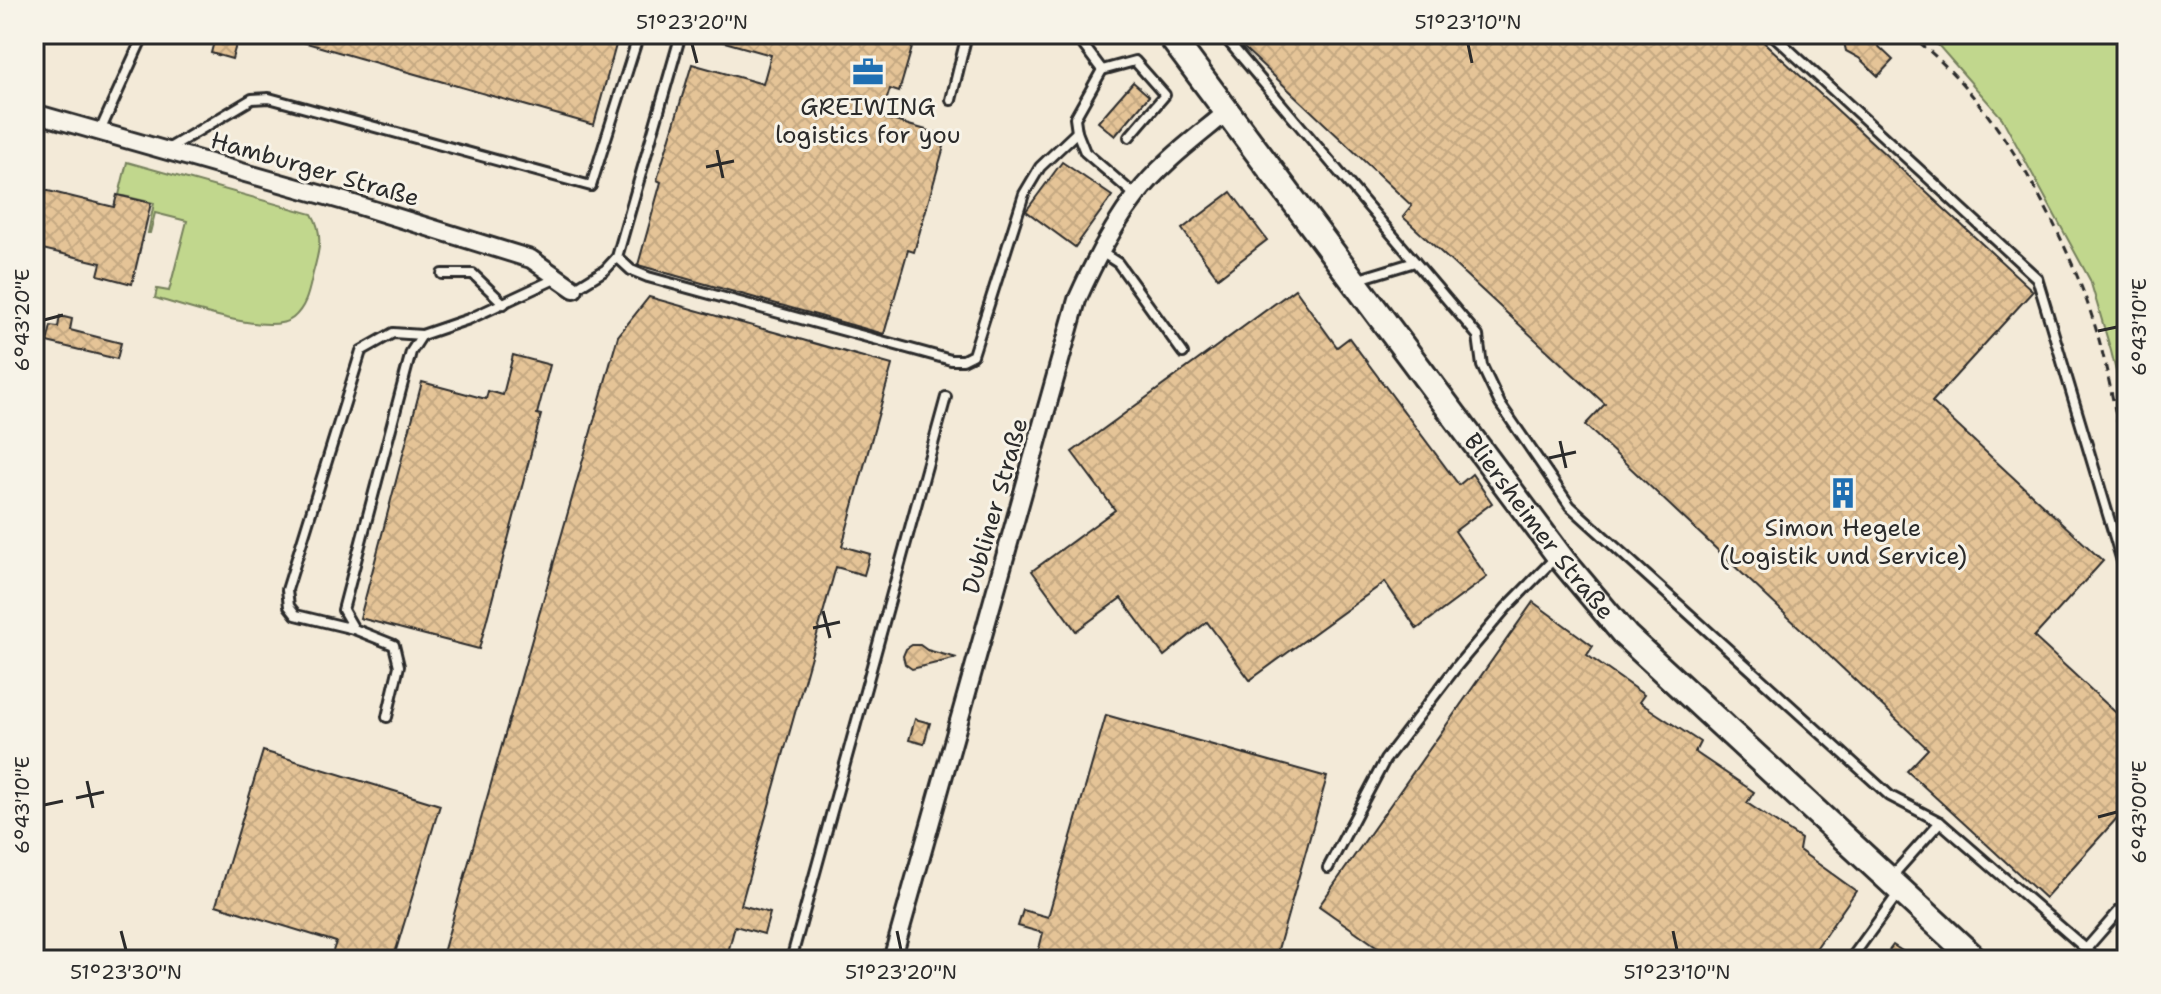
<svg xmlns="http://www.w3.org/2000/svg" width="2161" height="994" viewBox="0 0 2161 994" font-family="'Shantell Sans',sans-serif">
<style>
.grass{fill:#c1d78d;stroke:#76815c;stroke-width:2}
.building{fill:url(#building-cross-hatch);stroke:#2b2b2b;stroke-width:2}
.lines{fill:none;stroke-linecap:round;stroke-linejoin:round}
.lane-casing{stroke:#2b2b2b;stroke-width:14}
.street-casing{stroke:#2b2b2b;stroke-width:22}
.secondary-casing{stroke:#2b2b2b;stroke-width:30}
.path{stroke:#2b2b2b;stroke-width:3;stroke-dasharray:8 6;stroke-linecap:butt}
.lane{stroke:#f7f3e8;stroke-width:8}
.street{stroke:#f7f3e8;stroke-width:16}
.secondary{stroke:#f7f3e8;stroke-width:24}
.ticks{fill:none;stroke:#2b2b2b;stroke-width:3}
.labels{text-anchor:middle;stroke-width:6;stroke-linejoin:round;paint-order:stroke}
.poi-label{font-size:24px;fill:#2b2b2b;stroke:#f7f3e8}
.street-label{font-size:24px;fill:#2b2b2b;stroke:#f7f3e8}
.neatline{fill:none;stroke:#2b2b2b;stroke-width:3}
.ticks-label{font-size:20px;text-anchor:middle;fill:#2b2b2b}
</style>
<defs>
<pattern id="building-cross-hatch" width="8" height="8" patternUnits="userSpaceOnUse" patternTransform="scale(2)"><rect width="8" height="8" fill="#e5c497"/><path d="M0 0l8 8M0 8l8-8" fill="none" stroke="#c5a982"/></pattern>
</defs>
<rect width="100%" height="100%" fill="#f3ead8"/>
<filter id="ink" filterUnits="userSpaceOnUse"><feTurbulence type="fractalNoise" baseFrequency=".0125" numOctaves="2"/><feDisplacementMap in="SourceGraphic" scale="16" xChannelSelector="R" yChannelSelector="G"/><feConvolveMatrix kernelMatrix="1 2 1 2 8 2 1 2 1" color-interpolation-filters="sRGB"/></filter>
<g filter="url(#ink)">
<!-- grass -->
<g class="grass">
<polygon points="1919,34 2127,34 2127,417 2111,351 2090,280 2002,118 1939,46"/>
<path d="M 127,162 L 312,214 C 324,234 319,252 313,273 C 309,290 307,306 293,318 C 270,337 184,306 155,298 L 157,289 L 169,291 L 187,221 L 155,213 L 150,233 L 148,233 L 154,203 L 119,195 Z"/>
</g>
<!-- building -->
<g class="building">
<polygon points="216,34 239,34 232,59 211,53"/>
<polygon points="289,34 619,34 594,125 289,38"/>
<polygon points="710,34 916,34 899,92 890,89 881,117 947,136 914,252 908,250 884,334 638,265 661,182 657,180 692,64 763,84 771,55 710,38"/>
<polygon points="1253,34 1755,34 2033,291 1932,402 2103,561 2034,637 2127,723 2127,807 2045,898 1907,771 1928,749 1585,425 1605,404 1403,217 1412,206 1242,46"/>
<polygon points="1847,34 1871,34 1874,42 1893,60 1878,76 1859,58 1846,51 1844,42"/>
<polygon points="1133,82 1149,96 1115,136 1098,122"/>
<polygon points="1062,162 1112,196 1075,247 1026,211"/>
<polygon points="40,189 114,207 117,195 151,203 132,284 98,275 101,263 34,247 34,219"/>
<polygon points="1231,192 1267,240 1218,278 1182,229"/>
<polygon points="1295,289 1337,347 1349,338 1459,485 1472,474 1492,503 1455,531 1487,577 1417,629 1385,582 1250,680 1207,622 1164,656 1121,598 1076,631 1032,571 1115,510 1072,452"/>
<polygon points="649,297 892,365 842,546 870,554 864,575 836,567 741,905 770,913 764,934 735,926 726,960 441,960 618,336"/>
<polygon points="60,316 72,319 70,330 121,343 117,359 47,342 51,326 58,327"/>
<polygon points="513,355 550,365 537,414 541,415 479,649 360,618 422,382 486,399 488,391 503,395"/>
<polygon points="1533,602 1593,646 1587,655 1644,695 1639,702 1700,742 1695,752 1754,792 1747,803 1801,839 1799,850 1856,891 1808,960 1396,960 1319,906"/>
<polygon points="912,645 920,645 927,650 957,658 912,669 905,664 903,656 906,649"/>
<polygon points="1106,715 1327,777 1275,960 1036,960 1043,933 1018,926 1023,910 1048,917"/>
<polygon points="915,719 930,723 924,744 909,740"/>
<polygon points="263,751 440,805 393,960 330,960 336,942 216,905"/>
<polygon points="1893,945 1916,960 1882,960"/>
</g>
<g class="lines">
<defs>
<g id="lane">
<polyline points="1075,34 1102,70 1075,118 1077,132 1085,152 1136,196"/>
<polyline points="1222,34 1478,336 1482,366 1500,404 1570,506 1890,796 1940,822 2086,949 2127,902"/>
<polyline points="1772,34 2037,278 2127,578"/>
<polyline points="1102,70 1135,61 1165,95 1129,137"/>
<polyline points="951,100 967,34"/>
<polyline points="100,131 144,34"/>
<polyline points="166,150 252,99 269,98 591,186 639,34"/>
<polyline points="1101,252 1118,263 1183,353"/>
<polyline points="617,257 631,270 648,277 951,360 963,360 973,355 1024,194 1040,167 1077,132"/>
<polyline points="442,274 473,274 504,304"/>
<polyline points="1359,279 1415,262"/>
<polyline points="574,289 605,270 617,257 681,34"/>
<polyline points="354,629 296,615 289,606 287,590 361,351 393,333 422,335"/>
<polyline points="387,717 399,666 394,645 354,629 343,610 411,352 422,335 469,319 557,278"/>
<polyline points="1328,868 1385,760 1457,666 1506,608 1555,558"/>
<polyline points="1892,876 1940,822"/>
<polyline points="2086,949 2099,960"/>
<polyline points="791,960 946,397"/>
<polyline points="1850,960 1900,891"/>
</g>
<g id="street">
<polyline points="34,113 344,201 531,259 574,289"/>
<path d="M 892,960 L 1077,300 C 1093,264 1112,227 1136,196 C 1161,163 1196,138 1228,111"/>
</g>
<g id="secondary">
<path id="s1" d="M 1169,34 L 1563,561 L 1626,636 L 1976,960"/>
</g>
</defs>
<!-- lane casing -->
<use href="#lane" class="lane-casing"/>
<!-- street casing -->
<use href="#street" class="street-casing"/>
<!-- secondary casing -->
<use href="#secondary" class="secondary-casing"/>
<!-- path -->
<path class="path" d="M 1908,34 C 1994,95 2069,235 2098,336 C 2110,379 2117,424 2127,468"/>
<!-- lane -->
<use href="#lane" class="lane"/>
<!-- street -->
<use href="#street" class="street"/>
<!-- secondary -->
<use href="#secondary" class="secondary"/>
</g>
</g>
<!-- ticks -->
<path class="ticks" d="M 692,44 L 697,63M 1468,44 L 1472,63M 717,150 L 723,178M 706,167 L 734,161M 44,320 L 63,315M 2098,331 L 2117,327M 1560,441 L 1566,468M 1549,458 L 1576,452M 823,611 L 830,638M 813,628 L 840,622M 87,781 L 93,808M 76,798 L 104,792M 44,805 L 63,801M 2098,817 L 2117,812M 121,931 L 126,950M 897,931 L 901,950M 1673,931 L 1677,950"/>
<!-- icons -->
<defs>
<symbol id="office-bare" viewBox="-9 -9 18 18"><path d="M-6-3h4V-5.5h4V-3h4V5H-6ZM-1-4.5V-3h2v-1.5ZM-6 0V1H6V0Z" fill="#1f6fb2" stroke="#f7f3e8" stroke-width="2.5" paint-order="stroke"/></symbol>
<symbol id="building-bare" viewBox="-9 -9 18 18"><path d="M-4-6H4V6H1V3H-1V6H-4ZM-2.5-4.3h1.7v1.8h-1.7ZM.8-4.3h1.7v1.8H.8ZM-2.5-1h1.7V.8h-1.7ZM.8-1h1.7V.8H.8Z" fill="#1f6fb2" stroke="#f7f3e8" stroke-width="2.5" paint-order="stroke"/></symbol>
</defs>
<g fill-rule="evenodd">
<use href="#office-bare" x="846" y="50" width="44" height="44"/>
<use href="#building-bare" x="1821" y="471" width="44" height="44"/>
</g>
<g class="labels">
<!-- poi labels -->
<g class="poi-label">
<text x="868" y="115">GREIWING<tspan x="868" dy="28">logistics for you</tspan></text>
<text x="1843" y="536">Simon Hegele<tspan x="1843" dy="28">(Logistik und Service)</tspan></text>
</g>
<!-- street labels -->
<g class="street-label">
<text transform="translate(315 169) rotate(16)" y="8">Hamburger Straße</text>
<text transform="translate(995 506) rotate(-74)" y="8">Dubliner Straße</text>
<text dy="8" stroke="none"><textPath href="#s1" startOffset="616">Bliersheimer Straße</textPath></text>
</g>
</g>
<!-- margin -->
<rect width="2161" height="994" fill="none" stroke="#f7f3e8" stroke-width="88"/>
<rect x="44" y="44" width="2073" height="906" class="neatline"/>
<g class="ticks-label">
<text x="692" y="29">51°23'20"N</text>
<text x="1468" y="29">51°23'10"N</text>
<text transform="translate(22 320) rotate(-90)" y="7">6°43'20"E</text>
<text transform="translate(2139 327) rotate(-90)" y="7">6°43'10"E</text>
<text transform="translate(22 805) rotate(-90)" y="7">6°43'10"E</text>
<text transform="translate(2139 812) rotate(-90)" y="7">6°43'00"E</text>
<text x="126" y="979">51°23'30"N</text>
<text x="901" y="979">51°23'20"N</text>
<text x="1677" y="979">51°23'10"N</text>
</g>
</svg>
